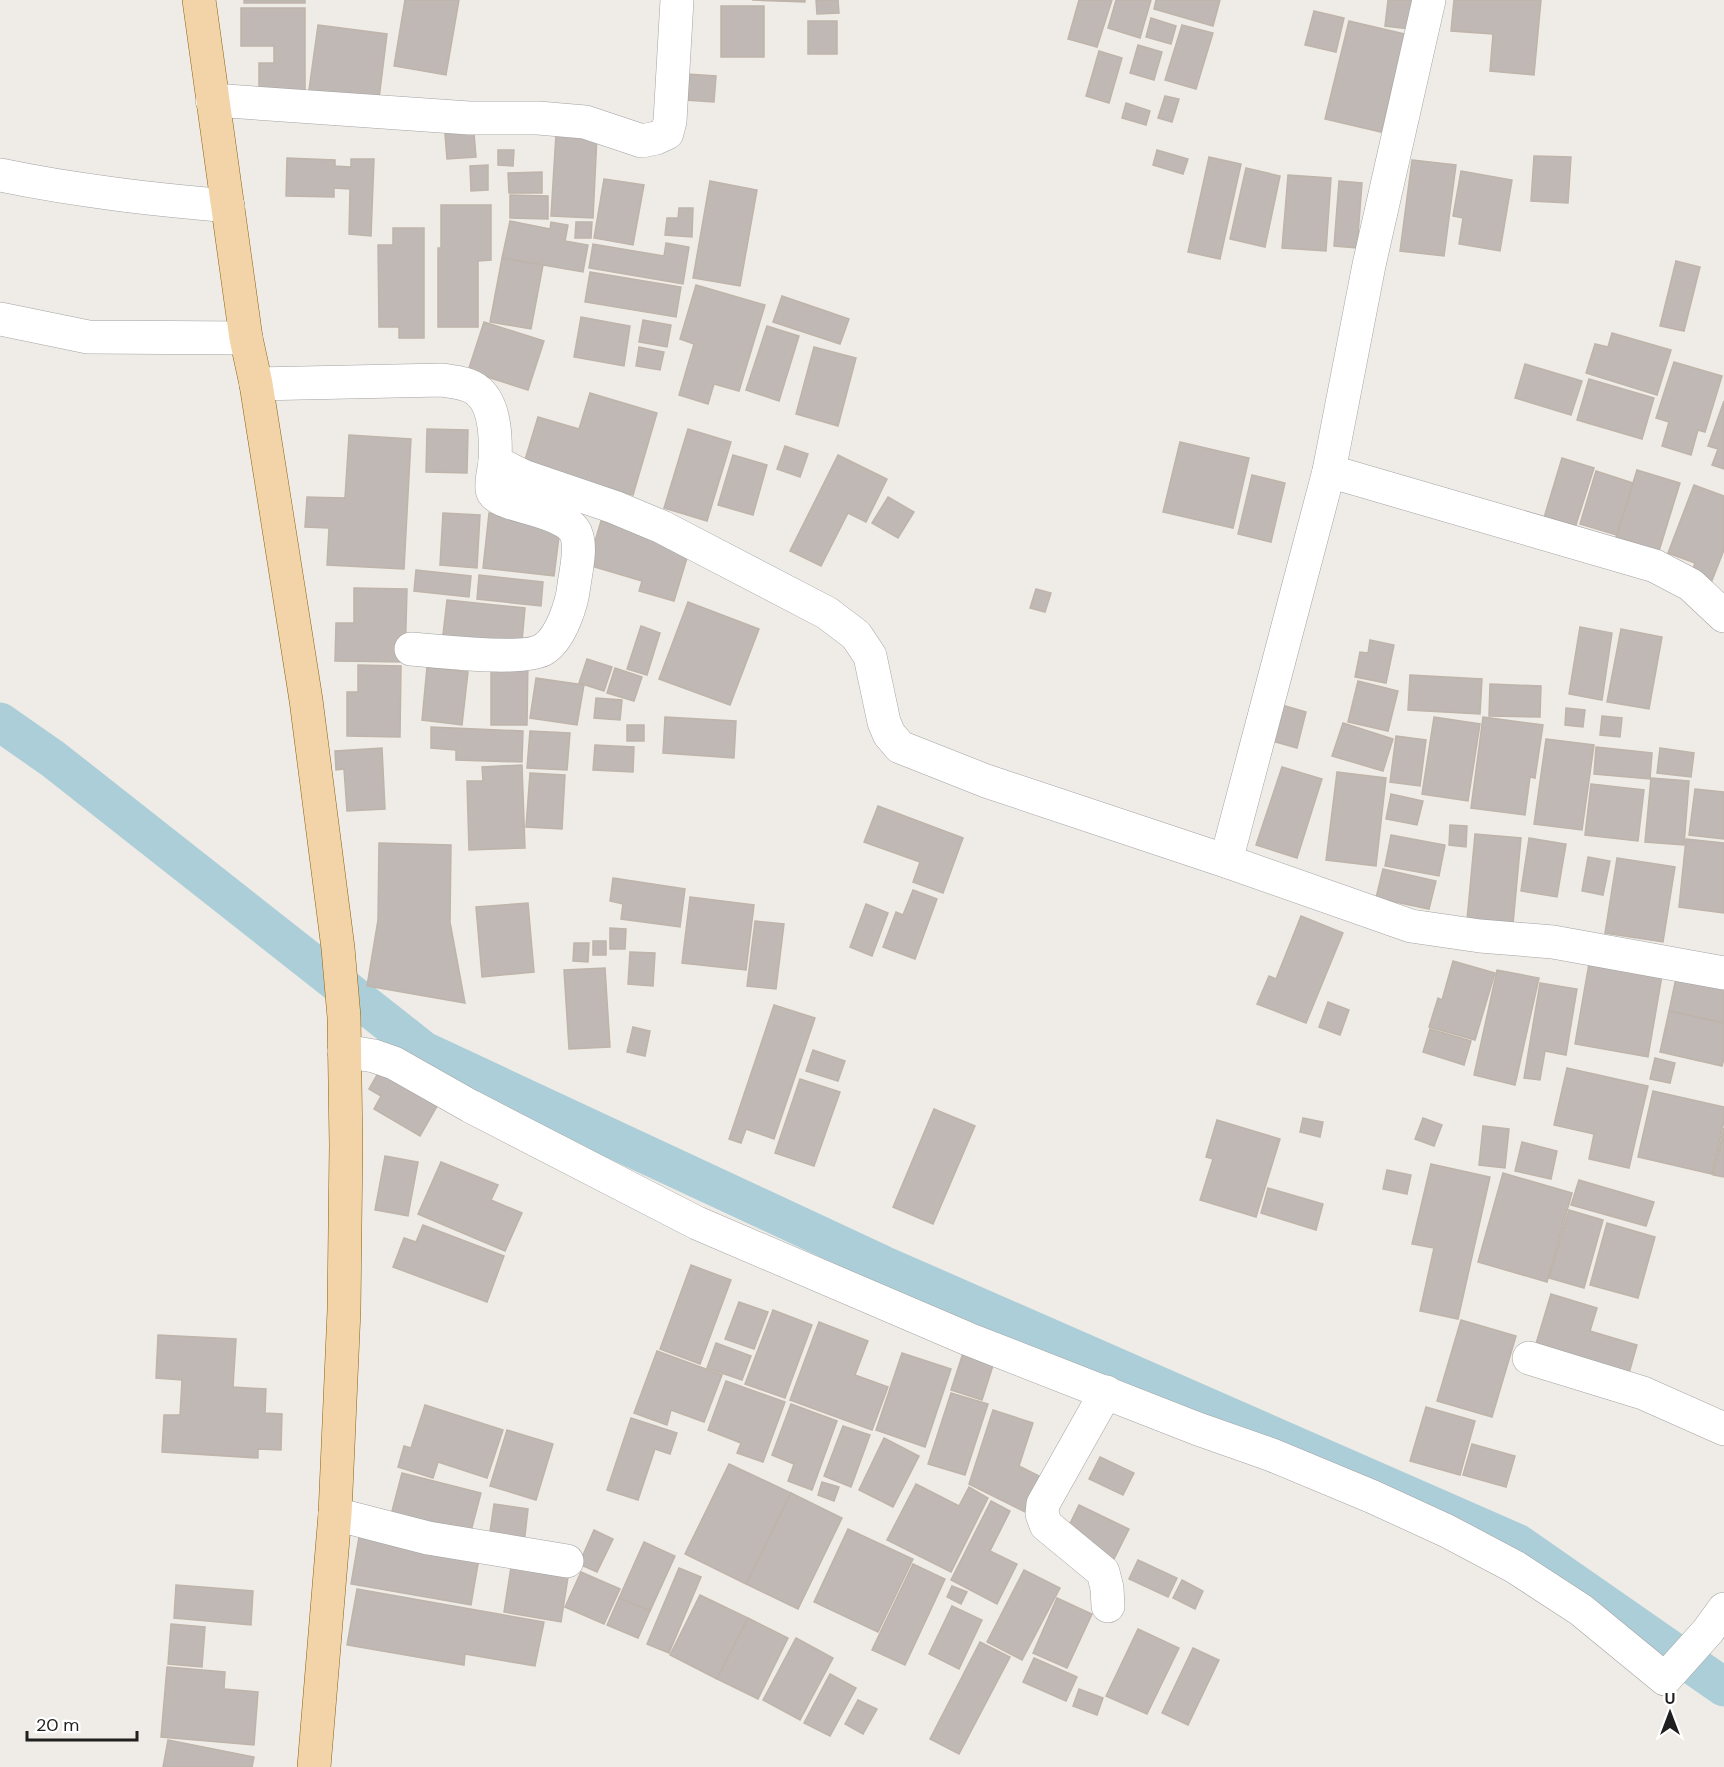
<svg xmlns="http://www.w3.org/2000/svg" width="1724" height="1767" viewBox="0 0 1724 1767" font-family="'DM Sans',sans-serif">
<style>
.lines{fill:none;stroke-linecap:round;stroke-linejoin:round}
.canal{stroke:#acced8;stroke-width:39}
.building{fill:#bfb8b4;stroke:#bfb4aa;stroke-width:1.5}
.minor-casing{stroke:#a3a3a3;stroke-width:34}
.major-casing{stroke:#8b620f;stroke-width:34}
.minor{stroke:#fff;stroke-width:33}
.major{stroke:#f3d3a8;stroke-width:33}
</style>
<rect width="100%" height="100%" fill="#efece7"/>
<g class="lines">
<!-- canal -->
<polyline class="canal" points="0,722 53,759 424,1051 883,1265 1517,1543 1724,1687"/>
</g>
<!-- building -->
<g class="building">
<rect x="244" y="0" width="61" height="3"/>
<polygon points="405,0 459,0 446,75 394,66"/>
<polygon points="752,0 805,0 805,2"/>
<polygon points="816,0 838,0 839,13 817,14"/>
<polygon points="1079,0 1112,0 1097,47 1068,39"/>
<polygon points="1116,0 1151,0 1140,38 1108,28"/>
<polygon points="1156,0 1220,0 1213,26 1154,9"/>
<polygon points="1388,0 1413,0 1409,29 1385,26"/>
<polygon points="1454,0 1541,0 1534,75 1490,71 1493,34 1451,31"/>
<rect x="721" y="6" width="43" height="51"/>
<polygon points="241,8 305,8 305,94 259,94 259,63 274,63 274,46 241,46"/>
<polygon points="1314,11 1344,18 1336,52 1305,45"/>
<polygon points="1151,18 1176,26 1171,44 1146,37"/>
<rect x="808" y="21" width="29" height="33"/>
<polygon points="1349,21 1405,34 1381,132 1325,119"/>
<polygon points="318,25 387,34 378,107 308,97"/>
<polygon points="1182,25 1213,33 1196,89 1165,80"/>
<polygon points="1138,45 1162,52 1154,80 1130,73"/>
<polygon points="1099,51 1122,58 1109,103 1086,96"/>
<polygon points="687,74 716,76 714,102 685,100"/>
<polygon points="1165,96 1179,99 1172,122 1158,118"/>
<polygon points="1126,103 1150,111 1146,125 1122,118"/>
<polygon points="474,133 476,157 447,159 445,134"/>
<polygon points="556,134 597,136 593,218 551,216"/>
<polygon points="498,150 514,150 513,166 498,165"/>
<polygon points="1157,150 1188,159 1183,174 1153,165"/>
<polygon points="1534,156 1571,157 1568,203 1531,201"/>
<polygon points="1209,157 1241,164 1220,259 1188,252"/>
<polygon points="287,158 335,160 335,166 351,167 351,159 374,159 371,236 349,234 350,189 334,188 334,197 286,196"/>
<polygon points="1412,160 1456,165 1444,256 1400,251"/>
<polygon points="488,165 488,190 471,191 470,166"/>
<polygon points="1246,168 1280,176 1265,247 1230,239"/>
<polygon points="1461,171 1512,180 1500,251 1459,244 1463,218 1453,216"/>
<polygon points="542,172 542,193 509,193 508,173"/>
<polygon points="1288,175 1331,178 1326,251 1282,248"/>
<polygon points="604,179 644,185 633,245 594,238"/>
<polygon points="710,181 757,190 740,286 693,278"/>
<polygon points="1339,181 1362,183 1357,248 1334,246"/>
<polygon points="510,195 548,196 548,219 510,218"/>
<polygon points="441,205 491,205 491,260 478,261 478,327 438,327 438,248 441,248"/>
<polygon points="679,208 693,208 692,237 665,235 667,218 678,218"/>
<polygon points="510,221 550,229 551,222 568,225 565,241 588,245 583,272 502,258"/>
<polygon points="576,222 592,222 591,238 575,238"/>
<polygon points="393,228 424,228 424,338 399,338 399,327 379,327 378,245 393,245"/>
<polygon points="666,243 689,247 683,284 589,268 593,244 664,256"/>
<polygon points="502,258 543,265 531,329 490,322"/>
<polygon points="1676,261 1700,267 1684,331 1660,326"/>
<polygon points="590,272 681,287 676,317 585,302"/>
<polygon points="696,285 765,305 739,391 714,384 708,404 679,395 694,344 680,339"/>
<polygon points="782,296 849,319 840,344 773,322"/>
<polygon points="581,317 630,326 624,366 574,357"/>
<polygon points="643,320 671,325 667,347 639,342"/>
<polygon points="484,322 544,341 528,390 468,371"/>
<polygon points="767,326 799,336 779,401 746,390"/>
<polygon points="1612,333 1671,350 1657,395 1586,373 1595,344 1608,347"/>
<polygon points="639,347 664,352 660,370 636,366"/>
<polygon points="814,347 856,358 838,426 796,414"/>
<polygon points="1674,362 1722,376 1705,432 1698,430 1691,455 1662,446 1669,422 1656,418"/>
<polygon points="1525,364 1582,381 1571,415 1515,398"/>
<polygon points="1589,379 1654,398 1642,439 1577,420"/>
<polygon points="590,393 657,413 633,495 524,463 538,417 579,429"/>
<polygon points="1724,401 1724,469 1712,465 1718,449 1708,446"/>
<polygon points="427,429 468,430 467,473 426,472"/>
<polygon points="688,429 731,442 707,521 664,508"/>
<polygon points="349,435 411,439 404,569 327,565 329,528 305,527 307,497 345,498"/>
<polygon points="1180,442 1249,458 1233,528 1163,512"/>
<polygon points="785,446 808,454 800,477 777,469"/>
<polygon points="733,455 767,465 753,515 718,505"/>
<polygon points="838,455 887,479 866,522 848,513 821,566 790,551"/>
<polygon points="1562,458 1594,468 1574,531 1543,521"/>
<polygon points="1637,470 1680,483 1659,551 1616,537"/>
<polygon points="1596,471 1633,483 1617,535 1580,524"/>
<polygon points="1252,475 1285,483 1271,542 1238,534"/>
<polygon points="1694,485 1724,496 1724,550 1711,583 1691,575 1695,563 1668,553"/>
<polygon points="888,497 914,512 898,538 872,523"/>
<polygon points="443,513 480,515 477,568 440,565"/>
<polygon points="489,513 561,521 554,576 483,568"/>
<polygon points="601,521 690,548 674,601 639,591 642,581 588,565"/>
<polygon points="416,570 471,576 469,597 414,591"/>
<polygon points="479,575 543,582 541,606 477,599"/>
<polygon points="354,588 407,589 405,662 335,661 336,623 354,623"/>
<polygon points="1036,589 1051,593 1045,612 1030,608"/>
<polygon points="447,600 525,608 521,652 442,643"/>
<polygon points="688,602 759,629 730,705 659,679"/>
<polygon points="641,626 660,633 647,675 627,669"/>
<polygon points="1580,627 1612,633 1602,700 1569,694"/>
<polygon points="1621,629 1662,637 1649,709 1607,702"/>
<polygon points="1370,640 1394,645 1386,683 1355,677 1360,652 1368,653"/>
<polygon points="491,658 528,659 527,725 491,725"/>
<polygon points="587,659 612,667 604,691 579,683"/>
<polygon points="358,665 401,666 400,737 347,736 347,692 358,692"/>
<polygon points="427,667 468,672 462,725 422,720"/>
<polygon points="615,668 642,677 634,701 607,693"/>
<polygon points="1410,675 1482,679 1480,714 1408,710"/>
<polygon points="536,678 584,685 577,725 530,718"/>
<polygon points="1358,681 1398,691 1388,731 1348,722"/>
<polygon points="1490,684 1541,686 1540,717 1489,716"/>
<polygon points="596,698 622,700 620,720 594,718"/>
<polygon points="1282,705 1306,712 1297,748 1272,741"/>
<polygon points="1566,708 1585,710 1583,727 1565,725"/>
<polygon points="1602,716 1622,718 1620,737 1600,735"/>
<polygon points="665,717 736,721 734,758 663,753"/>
<polygon points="1434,717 1480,724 1468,801 1422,794"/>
<polygon points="1483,717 1543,725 1535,778 1530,777 1525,815 1471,808"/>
<polygon points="1343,723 1393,739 1383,771 1332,756"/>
<rect x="627" y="725" width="17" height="16"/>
<polygon points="431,727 523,731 522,762 456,760 456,750 431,748"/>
<polygon points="530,731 570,733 567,770 527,768"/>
<polygon points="1396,736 1426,740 1420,786 1390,782"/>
<polygon points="1546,739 1594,745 1582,830 1534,824"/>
<polygon points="595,745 634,747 633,772 593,770"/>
<polygon points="1596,747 1652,753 1650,779 1594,774"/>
<polygon points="382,748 385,809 347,811 344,769 336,770 335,751"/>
<polygon points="1660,748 1694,753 1691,777 1657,773"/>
<polygon points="522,765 525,848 469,850 467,781 483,781 482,767"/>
<polygon points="1282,767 1322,779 1297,858 1256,845"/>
<polygon points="1337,772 1386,778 1376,866 1326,860"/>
<polygon points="530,773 565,775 562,829 526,827"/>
<polygon points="1651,778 1689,781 1684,845 1645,842"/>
<polygon points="1591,784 1644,790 1638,841 1585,835"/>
<polygon points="1695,789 1724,792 1724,839 1689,835"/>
<polygon points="1391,794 1423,801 1417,825 1386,819"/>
<polygon points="878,806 963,838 943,893 913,882 920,862 864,842"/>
<polygon points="1450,825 1467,826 1466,847 1449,845"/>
<polygon points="1475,834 1521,838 1513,924 1467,920"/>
<polygon points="1391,835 1445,845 1439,876 1385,866"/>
<polygon points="1529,838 1566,844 1557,897 1521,891"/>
<polygon points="1686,839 1724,843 1724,913 1679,907"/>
<polygon points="379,843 451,845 450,922 465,1003 367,986 378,920"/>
<polygon points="1588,857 1610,861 1603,895 1582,891"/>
<polygon points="1617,858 1675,867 1663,942 1605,933"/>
<polygon points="1383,869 1436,881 1429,909 1376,898"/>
<polygon points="613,878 685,889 680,927 621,919 623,904 610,901"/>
<polygon points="913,890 937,899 915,959 883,947 896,912 903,915"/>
<polygon points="690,897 754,905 746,970 682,963"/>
<polygon points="528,903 534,972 482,977 476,907"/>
<polygon points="866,904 888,913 872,956 850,947"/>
<polygon points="1301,916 1343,933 1306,1023 1257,1004 1269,976 1276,979"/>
<polygon points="755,921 784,924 776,989 747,986"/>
<polygon points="610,928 626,929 625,949 610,949"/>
<rect x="593" y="941" width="13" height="14"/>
<polygon points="574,943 589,943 588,962 573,961"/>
<polygon points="630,952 655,953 653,986 628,984"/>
<polygon points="1591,952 1664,964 1648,1057 1575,1044"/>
<polygon points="1453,961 1495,973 1475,1040 1429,1027 1438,998 1442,1000"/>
<polygon points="605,968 610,1047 569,1049 564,970"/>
<polygon points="1678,969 1724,979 1724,1023 1669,1011"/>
<polygon points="1497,970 1539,978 1515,1085 1474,1075"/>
<polygon points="1540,983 1577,989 1566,1055 1545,1051 1540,1080 1524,1078"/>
<polygon points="1328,1002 1349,1010 1340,1035 1319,1027"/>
<polygon points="774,1005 815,1018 774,1139 746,1129 741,1143 729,1139"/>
<polygon points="1669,1011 1724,1023 1724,1058 1722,1066 1660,1052"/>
<polygon points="633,1027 650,1031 645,1056 627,1052"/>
<polygon points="1430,1029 1471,1041 1464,1065 1423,1052"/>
<polygon points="813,1050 845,1061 838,1081 806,1071"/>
<polygon points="1655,1058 1675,1063 1670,1083 1650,1079"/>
<polygon points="381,1068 440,1101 420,1136 374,1109 381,1096 369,1089"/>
<polygon points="1567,1068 1648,1086 1629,1168 1589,1159 1594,1134 1554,1125"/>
<polygon points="800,1079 840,1092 814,1166 775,1153"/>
<polygon points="1653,1091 1724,1107 1724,1121 1712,1174 1638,1157"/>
<polygon points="934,1109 975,1126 933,1224 893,1207"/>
<polygon points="1303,1118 1323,1122 1320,1137 1300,1132"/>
<polygon points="1423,1118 1442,1125 1434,1146 1415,1139"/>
<polygon points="1217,1120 1280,1139 1256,1217 1200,1200 1213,1159 1206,1157"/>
<polygon points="1483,1126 1509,1129 1505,1168 1479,1165"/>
<polygon points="1724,1128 1724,1177 1713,1175"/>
<polygon points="1522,1142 1557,1151 1551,1179 1515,1171"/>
<polygon points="385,1156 418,1162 408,1216 375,1210"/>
<polygon points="441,1162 498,1185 491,1200 522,1213 505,1251 418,1214"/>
<polygon points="1431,1164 1490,1177 1458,1319 1420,1311 1434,1248 1412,1244"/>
<polygon points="1387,1170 1411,1175 1407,1194 1383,1189"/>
<polygon points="1503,1173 1572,1193 1547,1282 1478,1262"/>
<polygon points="1579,1180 1654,1202 1646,1226 1571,1205"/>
<polygon points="1268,1188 1323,1204 1316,1230 1261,1213"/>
<polygon points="1569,1210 1603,1220 1584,1288 1549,1278"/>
<polygon points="1607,1223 1655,1237 1638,1298 1590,1285"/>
<polygon points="423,1225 504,1256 487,1302 393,1267 404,1238 416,1242"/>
<polygon points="691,1265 731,1280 700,1364 660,1349"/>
<polygon points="1551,1294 1597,1308 1590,1331 1637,1345 1629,1373 1535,1347"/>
<polygon points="739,1302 768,1312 754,1349 725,1339"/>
<polygon points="773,1310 812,1325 785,1398 745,1384"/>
<polygon points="1461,1320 1516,1336 1492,1417 1437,1401"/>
<polygon points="819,1322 868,1341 855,1375 888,1387 872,1430 790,1400"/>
<polygon points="158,1335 236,1339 233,1387 266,1389 265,1413 282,1414 281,1450 258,1449 258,1458 162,1452 164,1415 180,1415 182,1380 156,1378"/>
<polygon points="716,1343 751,1356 742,1380 707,1368"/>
<polygon points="965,1347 996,1356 982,1400 951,1390"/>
<polygon points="657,1351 722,1375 704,1422 671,1410 667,1425 634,1413"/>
<polygon points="902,1353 951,1369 925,1447 876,1430"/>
<polygon points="726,1381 785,1402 763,1462 737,1453 741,1443 708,1430"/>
<polygon points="951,1393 988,1404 965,1475 928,1464"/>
<polygon points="791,1404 837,1421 812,1490 788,1481 794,1464 772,1455"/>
<polygon points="425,1405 503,1430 487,1478 438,1462 433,1478 398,1467 404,1446 411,1448"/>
<polygon points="1426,1407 1475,1421 1460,1475 1410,1461"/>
<polygon points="993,1410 1033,1423 1019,1466 1053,1483 1035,1517 969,1484"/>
<polygon points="631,1418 677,1433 670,1454 655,1449 638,1500 607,1490"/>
<polygon points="843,1426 870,1435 851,1487 824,1476"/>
<polygon points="507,1430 553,1444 536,1500 490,1486"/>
<polygon points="884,1438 919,1456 893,1507 859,1490"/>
<polygon points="1472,1444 1515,1456 1506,1487 1463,1475"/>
<polygon points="1100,1457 1134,1473 1123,1495 1089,1479"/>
<polygon points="729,1464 791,1493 746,1584 685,1554"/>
<polygon points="402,1473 481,1493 470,1535 391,1515"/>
<polygon points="822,1482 839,1487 834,1501 818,1495"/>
<polygon points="916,1484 959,1506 969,1487 988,1498 951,1572 887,1540"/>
<polygon points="791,1493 842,1518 798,1609 746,1584"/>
<polygon points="991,1501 1010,1511 990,1551 1017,1564 997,1604 951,1580"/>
<polygon points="494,1504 528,1509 524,1544 489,1539"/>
<polygon points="1079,1505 1129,1529 1113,1561 1063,1538"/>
<polygon points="848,1529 913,1559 878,1632 814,1602"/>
<polygon points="594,1530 613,1539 597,1572 579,1564"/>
<polygon points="359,1537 479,1558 471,1605 351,1584"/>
<polygon points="644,1542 675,1556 650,1611 619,1598"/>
<polygon points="1138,1560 1177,1578 1168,1597 1129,1579"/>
<polygon points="913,1564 945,1579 905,1665 872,1650"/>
<polygon points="511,1567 568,1577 561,1622 504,1612"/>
<polygon points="679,1568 701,1577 669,1653 647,1644"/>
<polygon points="1024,1570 1060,1588 1022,1660 987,1642"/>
<polygon points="581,1572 620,1589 604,1624 565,1607"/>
<polygon points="1182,1580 1203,1591 1195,1609 1173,1598"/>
<polygon points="176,1585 253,1591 251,1625 174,1618"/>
<polygon points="952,1586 967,1592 961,1604 947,1597"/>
<polygon points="357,1589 544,1622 535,1666 465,1654 464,1665 347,1645"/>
<polygon points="700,1595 748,1618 717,1679 670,1655"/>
<polygon points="619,1598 650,1611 638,1638 607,1625"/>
<polygon points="1057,1598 1092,1614 1067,1668 1033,1653"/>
<polygon points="952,1606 982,1620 959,1669 929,1654"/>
<polygon points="748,1618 788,1638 758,1699 717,1679"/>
<polygon points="171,1624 205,1627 202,1667 168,1664"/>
<polygon points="1138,1629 1179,1648 1147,1714 1106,1696"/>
<polygon points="796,1638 833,1658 800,1720 763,1700"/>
<polygon points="980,1642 1010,1657 959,1754 930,1739"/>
<polygon points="1193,1648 1219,1660 1188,1725 1162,1713"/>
<polygon points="1034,1658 1077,1677 1066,1701 1023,1682"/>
<polygon points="167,1667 225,1672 224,1689 258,1692 254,1745 161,1737"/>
<polygon points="830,1674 856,1688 830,1736 804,1723"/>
<polygon points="1079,1689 1103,1698 1097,1715 1073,1706"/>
<polygon points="858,1700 877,1709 863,1734 845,1724"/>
<polygon points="168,1740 254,1757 252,1767 163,1767"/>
</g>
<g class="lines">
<defs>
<g id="minor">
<polyline points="212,100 469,118 538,118 585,122 642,141 656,138 667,133 670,121 677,0"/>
<path d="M 0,175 C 76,191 152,199 228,206"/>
<polyline points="0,319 88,337 246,338"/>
<path d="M 256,384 L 442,380 C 454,382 469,383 478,391 C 496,406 496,441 495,462 L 523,476 L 614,507 L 662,527 L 827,613 L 856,635 L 870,656 L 884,722 L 889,734 L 900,747 L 986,781 L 1226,861 L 1411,926 L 1480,936 L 1553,942 L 1724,973"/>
<polyline points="1329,471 1655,566 1691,585 1724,616"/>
<path d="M 411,649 C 438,651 524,662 544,649 C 561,638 572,604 574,585 C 576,570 583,543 574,530 C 558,507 493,507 492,489 C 491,481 494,470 495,462"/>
<polyline points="1226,861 1329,471 1369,265 1429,0"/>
<polyline points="344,1051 374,1056 394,1063 470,1106 697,1223 968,1339 1198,1429 1272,1455 1373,1497 1447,1531 1515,1567 1581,1610 1665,1679 1708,1631 1724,1609"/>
<polyline points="1529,1358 1643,1393 1724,1429"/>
<polyline points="1106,1392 1043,1504 1042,1514 1046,1525 1103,1572 1107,1588 1108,1606"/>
<polyline points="335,1514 428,1538 567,1561"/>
</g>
<polyline id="major" points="199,0 246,338 256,384 306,700 338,948 344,1017 346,1145 344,1310 335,1514 314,1767"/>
</defs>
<!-- minor casing -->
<use href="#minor" class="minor-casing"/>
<!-- major casing -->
<use href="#major" class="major-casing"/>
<!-- minor -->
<use href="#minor" class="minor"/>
<!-- major -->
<use href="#major" class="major"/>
</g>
<!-- north arrow -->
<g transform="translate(1670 1713)" stroke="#ffffff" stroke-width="4.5" paint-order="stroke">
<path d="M0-4.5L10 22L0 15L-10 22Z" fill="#1f1f1f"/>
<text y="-9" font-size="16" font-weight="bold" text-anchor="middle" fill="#1f1f1f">U</text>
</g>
<!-- scale -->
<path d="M27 1731v9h110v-9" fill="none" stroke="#1f1f1f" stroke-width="3"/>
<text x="36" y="1731" font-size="18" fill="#1f1f1f" stroke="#ffffff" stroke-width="4.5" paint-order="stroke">20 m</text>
</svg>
